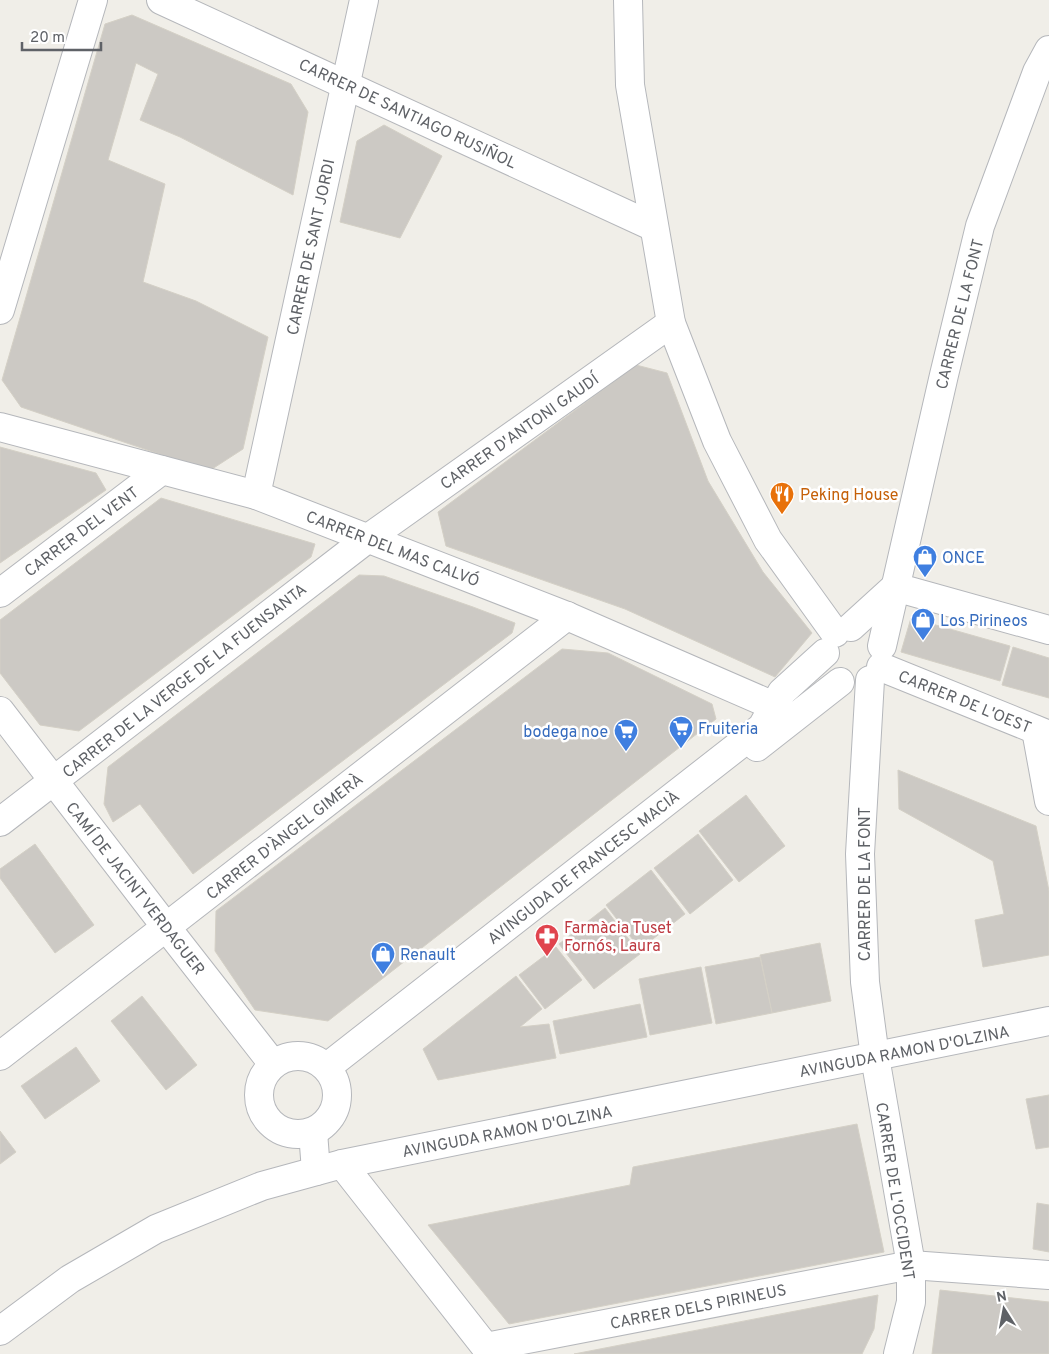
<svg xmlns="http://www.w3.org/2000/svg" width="1049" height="1354" viewBox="0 0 1049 1354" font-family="Overpass,sans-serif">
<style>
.building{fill:#ccc9c4;stroke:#d4d0c6}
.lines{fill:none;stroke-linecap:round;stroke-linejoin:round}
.minor-casing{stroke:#b5b7bb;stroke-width:30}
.tertiary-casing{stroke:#b5b7bb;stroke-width:30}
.minor{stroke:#fff;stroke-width:28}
.tertiary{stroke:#fff;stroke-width:28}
.labels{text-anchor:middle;stroke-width:5;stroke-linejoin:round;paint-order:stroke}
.street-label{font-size:16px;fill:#5f6267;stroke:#fff}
.food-label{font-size:16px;fill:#c56008;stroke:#fff;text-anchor:start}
.shop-label{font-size:16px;fill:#366cbe;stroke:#fff;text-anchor:start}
.health-label{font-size:16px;fill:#be3a42;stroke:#fff;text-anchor:start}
</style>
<rect width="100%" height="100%" fill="#f0eee8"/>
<!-- building -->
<g class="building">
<polygon points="132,15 291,84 308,112 293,195 180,137 140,120 158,74 136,63 108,160 165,184 143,282 196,301 268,337 243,449 209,471 21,407 2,380 105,24"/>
<polygon points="384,125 442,156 400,238 340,222 357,141"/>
<polygon points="636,365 667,373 708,481 763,572 812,633 775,677 625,609 446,546 438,512"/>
<polygon points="0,447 96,473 106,490 0,563"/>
<polygon points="161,498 315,544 311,557 79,731 40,725 0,673 0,620"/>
<polygon points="359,575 384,576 473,607 515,623 512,633 193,874 140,804 113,822 104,804 108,767"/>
<polygon points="911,618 1010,646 1000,681 901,652"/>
<polygon points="1013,647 1049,658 1049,698 1002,685"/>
<polygon points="562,649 608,653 712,704 716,719 328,1021 255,1010 215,951 216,911"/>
<polygon points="898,770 1036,826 1049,891 1049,955 983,967 975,920 1004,914 993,861 899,809"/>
<polygon points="746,795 785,846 739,882 699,831"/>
<polygon points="698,834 733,880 690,914 654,868"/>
<polygon points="35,844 94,925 55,953 0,878 0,869"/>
<polygon points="651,870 685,914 640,949 606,905"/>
<polygon points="605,908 640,954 594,989 559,944"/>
<polygon points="820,943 831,1001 772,1013 760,955"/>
<polygon points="556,947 582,980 545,1009 519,975"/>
<polygon points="760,957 772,1013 716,1024 705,967"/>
<polygon points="701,967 712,1023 650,1035 639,979"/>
<polygon points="516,976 542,1009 520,1027 549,1024 556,1058 438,1080 423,1049"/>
<polygon points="142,996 197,1065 166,1090 111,1021"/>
<polygon points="640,1004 647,1037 560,1054 553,1021"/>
<polygon points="76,1047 100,1081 45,1119 21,1086"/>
<polygon points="1049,1095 1049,1147 1036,1149 1026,1099"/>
<polygon points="857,1124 884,1252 509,1324 428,1225 630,1185 633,1167"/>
<polygon points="0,1131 16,1152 0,1164"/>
<polygon points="1037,1203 1049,1205 1049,1252 1033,1249"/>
<polygon points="940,1290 1049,1302 1049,1354 932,1354"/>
<polygon points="878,1295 874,1329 862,1354 574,1354"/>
</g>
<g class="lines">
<defs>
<g id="minor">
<polyline points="161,0 654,227"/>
<polyline points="628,0 630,85 671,323 717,441 768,540 835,633"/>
<polyline points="0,310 93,0"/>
<polyline points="0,427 256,495 567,616 774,706"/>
<polyline points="256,495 364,0"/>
<polyline points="895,587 1049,630"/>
<polyline points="0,593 162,470"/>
<polyline points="851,627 895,587"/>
<polyline points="882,646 944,375 980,226 1037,72 1049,50"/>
<polyline points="881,667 1049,735"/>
<polyline points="870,680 860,854 865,982 875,1057 911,1265 911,1302 898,1354"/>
<polyline points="0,711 166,927 273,1064"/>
<polyline points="1036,730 1049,801"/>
<polyline points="757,747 840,682"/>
<polyline points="0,822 367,539 671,323"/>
<circle cx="298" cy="1095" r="39"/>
<polyline points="0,1056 567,616"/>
<polyline points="327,1067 762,727 782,692 825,653"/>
<polyline points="313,1132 316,1171"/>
<polyline points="342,1164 491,1354"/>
<polyline points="486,1347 911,1265 1049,1275"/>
</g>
<polyline id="tertiary" points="0,1331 70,1279 156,1229 262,1186 342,1164 1049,1021"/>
</defs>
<!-- minor casing -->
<use href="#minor" class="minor-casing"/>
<!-- tertiary casing -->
<use href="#tertiary" class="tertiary-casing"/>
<!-- minor -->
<use href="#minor" class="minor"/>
<!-- tertiary -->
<use href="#tertiary" class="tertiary"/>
</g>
<!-- icons -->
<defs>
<symbol id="restaurant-pin" viewBox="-11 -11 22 30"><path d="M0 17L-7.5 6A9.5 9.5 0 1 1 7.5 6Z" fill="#e8710a" stroke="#fff"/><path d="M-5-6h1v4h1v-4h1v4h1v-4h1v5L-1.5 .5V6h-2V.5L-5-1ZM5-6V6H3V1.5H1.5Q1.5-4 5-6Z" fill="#fff"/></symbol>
<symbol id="shop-pin" viewBox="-11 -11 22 30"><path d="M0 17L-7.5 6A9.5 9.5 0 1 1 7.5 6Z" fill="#3f7fe0" stroke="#fff"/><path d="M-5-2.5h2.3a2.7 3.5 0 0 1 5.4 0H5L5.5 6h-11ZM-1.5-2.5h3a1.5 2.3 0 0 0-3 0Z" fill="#fff"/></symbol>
<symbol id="supermarket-pin" viewBox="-11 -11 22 30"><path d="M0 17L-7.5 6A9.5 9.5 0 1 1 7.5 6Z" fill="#3f7fe0" stroke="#fff"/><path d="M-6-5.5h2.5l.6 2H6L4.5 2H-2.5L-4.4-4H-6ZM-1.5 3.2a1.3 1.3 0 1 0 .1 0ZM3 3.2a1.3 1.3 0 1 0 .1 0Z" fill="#fff"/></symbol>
<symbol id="pharmacy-pin" viewBox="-11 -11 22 30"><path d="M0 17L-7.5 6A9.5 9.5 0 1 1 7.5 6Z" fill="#e0444e" stroke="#fff"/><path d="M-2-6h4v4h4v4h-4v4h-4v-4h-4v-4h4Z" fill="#fff"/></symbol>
</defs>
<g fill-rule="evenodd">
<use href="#restaurant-pin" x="768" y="480" width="28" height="38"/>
<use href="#shop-pin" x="911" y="543" width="28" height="38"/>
<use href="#shop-pin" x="909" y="606" width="28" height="38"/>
<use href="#supermarket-pin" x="667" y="714" width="28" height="38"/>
<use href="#supermarket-pin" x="612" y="717" width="28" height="38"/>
<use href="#pharmacy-pin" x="533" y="922" width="28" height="38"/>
<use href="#shop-pin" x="369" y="940" width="28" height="38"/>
</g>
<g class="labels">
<!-- street labels -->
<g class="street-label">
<text transform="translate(408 113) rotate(25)" y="6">CARRER DE SANTIAGO RUSIÑOL</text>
<text transform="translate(310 247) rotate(-78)" y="6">CARRER DE SANT JORDI</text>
<text transform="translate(959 314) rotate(-76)" y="6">CARRER DE LA FONT</text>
<text transform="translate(519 431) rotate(-35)" y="6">CARRER D'ANTONI GAUDÍ</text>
<text transform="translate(81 531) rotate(-37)" y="6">CARRER DEL VENT</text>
<text transform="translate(393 548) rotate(21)" y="6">CARRER DEL MAS CALVÓ</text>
<text transform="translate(184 680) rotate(-38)" y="6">CARRER DE LA VERGE DE LA FUENSANTA</text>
<text transform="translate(965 701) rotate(22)" y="6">CARRER DE L'OEST</text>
<text transform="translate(284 836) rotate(-38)" y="6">CARRER D'ÀNGEL GIMERÀ</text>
<text transform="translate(583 867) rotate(-38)" y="6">AVINGUDA DE FRANCESC MACIÀ</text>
<text transform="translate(864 884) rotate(-90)" y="6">CARRER DE LA FONT</text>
<text transform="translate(136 888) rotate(52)" y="6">CAMÍ DE JACINT VERDAGUER</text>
<text transform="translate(904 1051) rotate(-11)" y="6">AVINGUDA RAMON D'OLZINA</text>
<text transform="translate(507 1131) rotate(-11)" y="6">AVINGUDA RAMON D'OLZINA</text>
<text transform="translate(896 1191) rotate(81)" y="6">CARRER DE L'OCCIDENT</text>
<text transform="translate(698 1306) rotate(-11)" y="6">CARRER DELS PIRINEUS</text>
</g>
<!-- food labels -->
<g class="food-label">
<text x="800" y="500">Peking House</text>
</g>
<!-- shop labels -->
<g class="shop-label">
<text x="942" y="563">ONCE</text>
<text x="940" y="626">Los Pirineos</text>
<text x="698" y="734">Fruiteria</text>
<text x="608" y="737" text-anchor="end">bodega noe</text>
<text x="400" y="960">Renault</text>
</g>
<!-- health labels -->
<g class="health-label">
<text x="564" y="933">Farmàcia Tuset<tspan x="564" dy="18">Fornós, Laura</tspan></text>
</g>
</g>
<!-- north arrow -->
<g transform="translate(1004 1309) rotate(349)" stroke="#ffffff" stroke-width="4" paint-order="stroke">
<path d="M0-4L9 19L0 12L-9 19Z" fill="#5f6267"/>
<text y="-8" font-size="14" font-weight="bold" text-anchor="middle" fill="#5f6267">N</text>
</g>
<!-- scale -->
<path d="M22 42v8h79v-8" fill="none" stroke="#5f6267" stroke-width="2.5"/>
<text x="30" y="42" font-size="15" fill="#5f6267" stroke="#ffffff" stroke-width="4" paint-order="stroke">20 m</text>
</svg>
